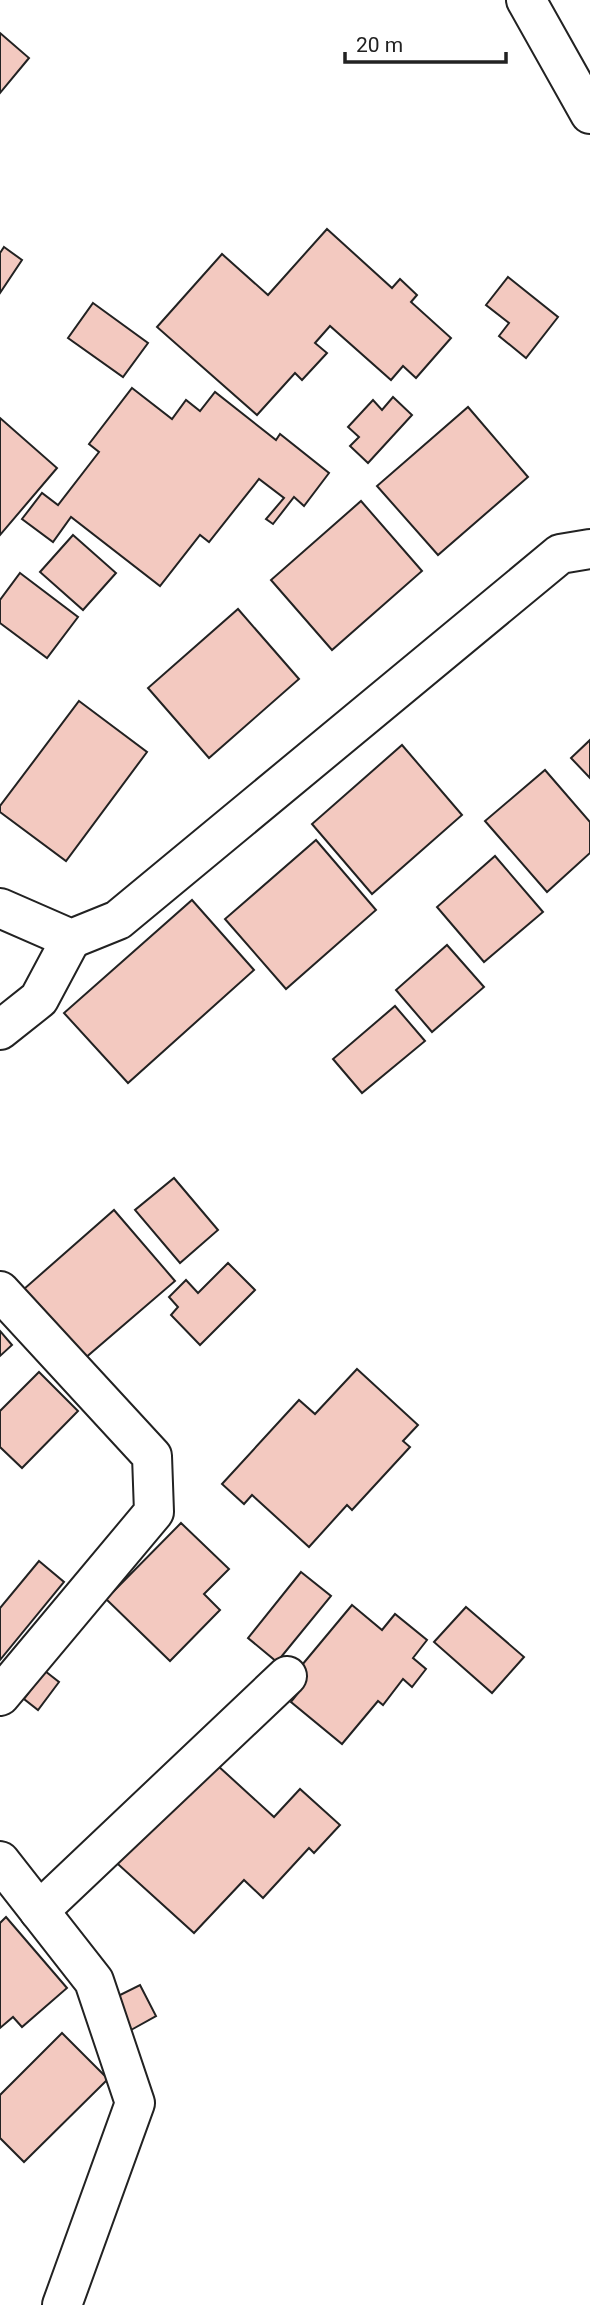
<svg xmlns="http://www.w3.org/2000/svg" width="590" height="2305" viewBox="0 0 590 2305" font-family="Roboto,sans-serif">
<style>
.building{fill:#f3c9c0;stroke:#222;stroke-width:2}
.lines{fill:none;stroke-linecap:round;stroke-linejoin:round}
.minor-casing{stroke:#222;stroke-width:42}
.tertiary-casing{stroke:#222;stroke-width:42}
.minor{stroke:#fff;stroke-width:38}
.tertiary{stroke:#fff;stroke-width:38}
</style>
<rect width="100%" height="100%" fill="#fff"/>
<!-- building -->
<g class="building">
<polygon points="0,33 29,58 0,93"/>
<polygon points="327,229 392,288 400,279 417,295 411,302 451,338 416,378 403,366 391,380 330,326 315,343 327,353 302,380 295,373 257,415 157,327 222,254 268,295"/>
<polygon points="4,247 22,260 0,293 0,253"/>
<polygon points="508,277 558,317 526,358 499,336 509,323 486,305"/>
<polygon points="93,303 148,343 123,377 68,338"/>
<polygon points="132,388 172,419 186,400 200,411 215,392 276,440 280,434 329,473 304,506 294,497 273,524 266,519 284,498 259,479 209,542 200,535 160,586 71,517 53,542 22,519 42,493 58,505 99,452 89,444"/>
<polygon points="393,397 412,415 368,463 350,446 359,437 348,427 373,400 382,410"/>
<polygon points="468,407 528,477 438,555 377,486"/>
<polygon points="0,418 57,468 0,535"/>
<polygon points="361,501 422,571 332,650 271,580"/>
<polygon points="73,535 116,573 83,610 40,572"/>
<polygon points="20,573 78,617 47,658 0,623 0,600"/>
<polygon points="238,609 299,679 209,758 148,688"/>
<polygon points="79,701 147,752 66,861 0,812 0,806"/>
<polygon points="590,740 590,778 571,758"/>
<polygon points="402,745 462,815 372,894 312,824"/>
<polygon points="545,770 590,822 590,853 547,892 485,821"/>
<polygon points="316,840 376,910 286,989 225,919"/>
<polygon points="495,856 543,912 484,962 437,907"/>
<polygon points="192,900 254,970 128,1083 64,1013"/>
<polygon points="447,945 484,987 432,1032 396,990"/>
<polygon points="395,1006 425,1041 362,1093 333,1059"/>
<polygon points="174,1178 218,1230 180,1263 135,1210"/>
<polygon points="114,1210 175,1281 84,1359 24,1289"/>
<polygon points="228,1263 255,1290 200,1345 171,1315 178,1307 169,1297 186,1280 198,1293"/>
<polygon points="0,1331 12,1345 0,1356"/>
<polygon points="357,1369 418,1425 403,1441 410,1447 352,1510 347,1505 309,1547 252,1495 244,1504 222,1484 299,1400 315,1414"/>
<polygon points="39,1372 78,1411 22,1468 0,1447 0,1411"/>
<polygon points="181,1523 229,1569 204,1594 220,1610 170,1661 106,1599"/>
<polygon points="39,1561 64,1582 0,1660 0,1608"/>
<polygon points="301,1572 331,1596 277,1662 248,1638"/>
<polygon points="352,1605 382,1630 395,1614 427,1640 413,1658 426,1669 412,1687 403,1679 383,1705 378,1701 342,1744 291,1702 298,1693 287,1683"/>
<polygon points="466,1607 524,1657 492,1693 434,1642"/>
<polygon points="45,1671 59,1682 38,1710 24,1699"/>
<polygon points="217,1765 274,1817 300,1789 340,1825 314,1853 309,1848 263,1898 244,1880 194,1933 109,1856 177,1781 191,1794"/>
<polygon points="6,1917 67,1988 22,2027 13,2017 0,2028 0,1923"/>
<polygon points="140,1985 156,2016 131,2030 114,1998"/>
<polygon points="62,2033 108,2079 24,2162 0,2138 0,2095"/>
</g>
<g class="lines">
<defs>
<g id="minor">
<polyline points="526,0 590,114"/>
<polyline points="0,1030 39,999 71,939"/>
<polyline points="0,1291 152,1456 154,1512 0,1696"/>
<polyline points="0,1861 94,1981 135,2103 62,2305"/>
<polyline points="39,1911 287,1676"/>
</g>
<polyline id="tertiary" points="0,908 71,939 118,920 560,554 590,549"/>
</defs>
<!-- minor casing -->
<use href="#minor" class="minor-casing"/>
<!-- tertiary casing -->
<use href="#tertiary" class="tertiary-casing"/>
<!-- minor -->
<use href="#minor" class="minor"/>
<!-- tertiary -->
<use href="#tertiary" class="tertiary"/>
</g>
<!-- scale -->
<path d="M345 52v10h161v-10" fill="none" stroke="#222222" stroke-width="3.5"/>
<text x="356" y="52" font-size="21" fill="#222222" stroke="#ffffff" stroke-width="5" paint-order="stroke">20 m</text>
</svg>
